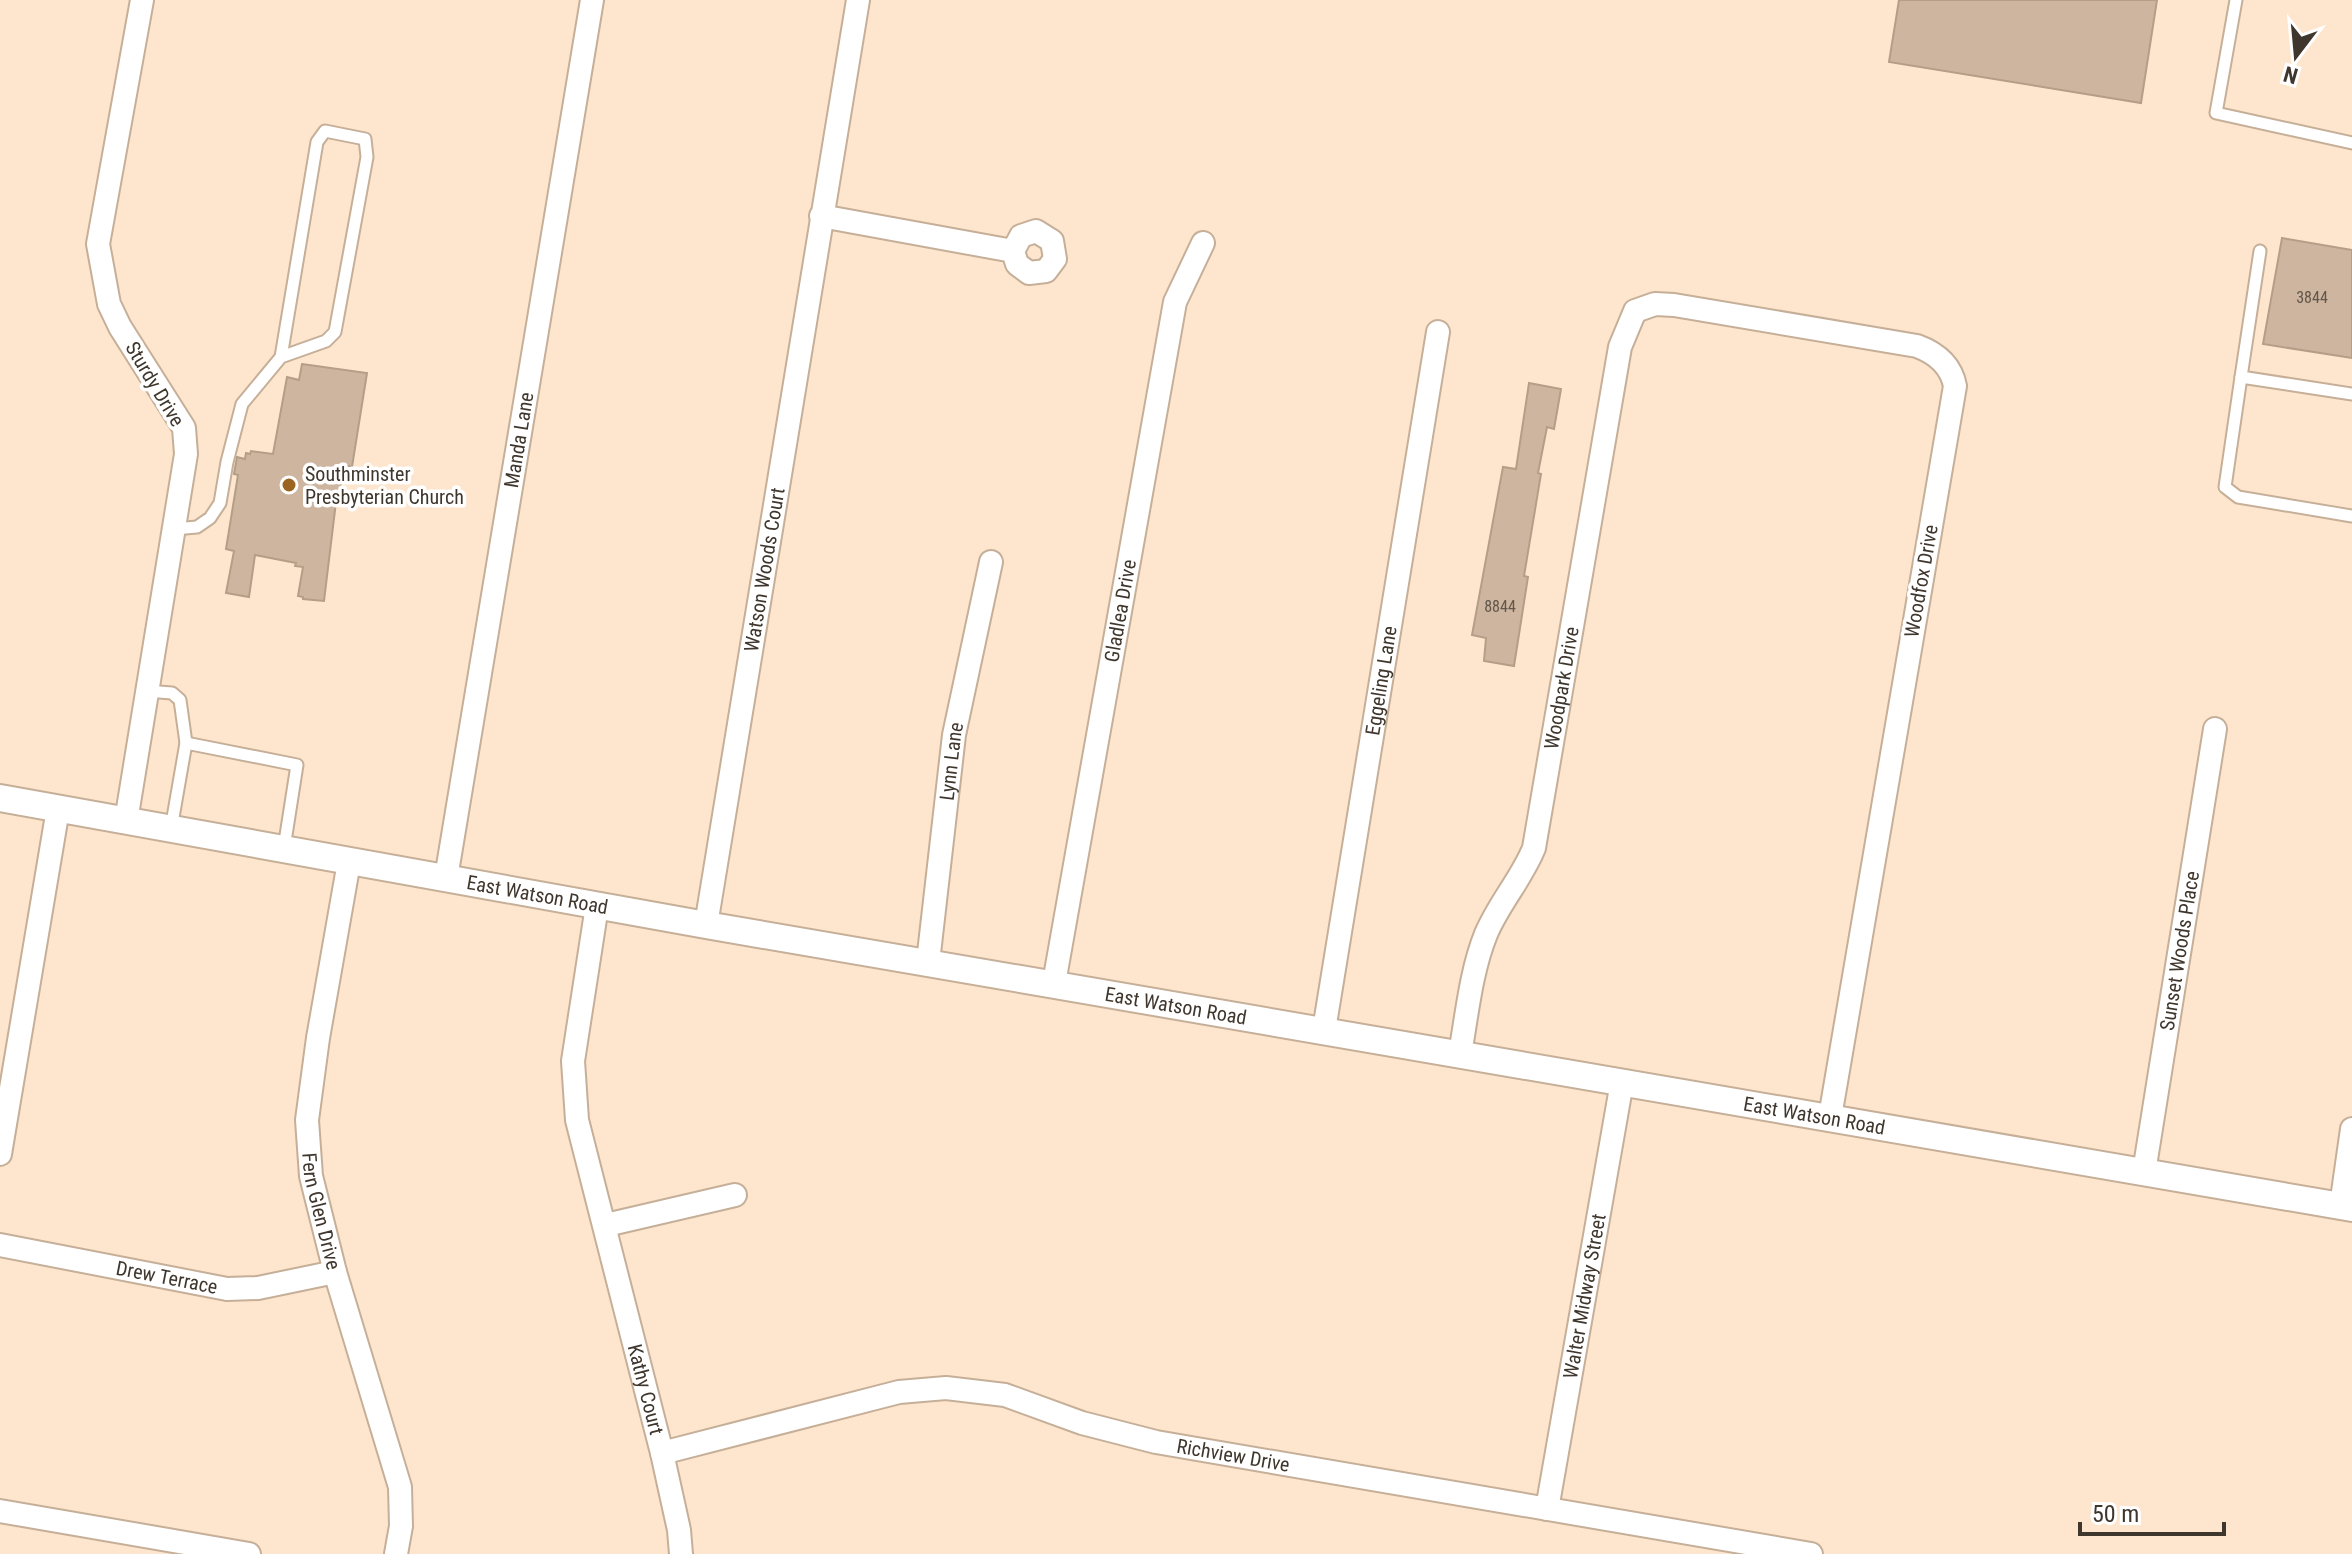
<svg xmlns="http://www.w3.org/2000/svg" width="2352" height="1554" viewBox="0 0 2352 1554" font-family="'Roboto Condensed',sans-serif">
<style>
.building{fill:#cdb59f;stroke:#b59e88;stroke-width:2}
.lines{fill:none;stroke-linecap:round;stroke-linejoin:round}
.service-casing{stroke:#c6af98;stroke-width:15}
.minor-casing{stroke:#c6af98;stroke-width:26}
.tertiary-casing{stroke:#c6af98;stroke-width:30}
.service{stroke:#fff;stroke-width:11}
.minor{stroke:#fff;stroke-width:22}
.tertiary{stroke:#fff;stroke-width:26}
.poi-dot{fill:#9c6421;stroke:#fff;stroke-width:3}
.labels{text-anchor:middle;stroke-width:7;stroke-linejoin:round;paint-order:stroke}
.number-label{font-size:16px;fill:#62564a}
.street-label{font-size:20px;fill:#3f362d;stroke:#fff}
.poi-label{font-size:20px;fill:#3f362d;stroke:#fff;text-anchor:start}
</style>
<rect width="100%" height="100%" fill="#fee6ce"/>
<!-- building -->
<g class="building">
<polygon points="1899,0 2157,0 2141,103 1889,62"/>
<polygon points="2282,238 2352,250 2352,358 2263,344"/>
<polygon points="302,364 367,373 352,467 344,465 338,502 336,502 324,601 303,599 303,597 298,596 303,567 295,566 296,563 255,555 249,597 226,593 234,551 226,549 238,475 234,474 237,457 245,459 246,453 250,454 251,451 273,454 287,377 299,380"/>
<polygon points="1529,383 1561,389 1554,429 1547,427 1538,473 1541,474 1524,576 1528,577 1514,666 1484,661 1486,638 1472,635 1503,467 1516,469"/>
</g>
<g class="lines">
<defs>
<g id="service">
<polyline points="2236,0 2216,113 2352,143"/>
<polyline points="2241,377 2260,251"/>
<polyline points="2352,394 2241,377 2225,487 2238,497 2352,516"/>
<polyline points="174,529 197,527 210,518 220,503 227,462 242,404 281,357 326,341 335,332 367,157 365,139 325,131 317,142 281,357"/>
<polyline points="146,691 172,693 180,700 186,743"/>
<polyline points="171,829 186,743 297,765 284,848"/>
</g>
<g id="minor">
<polyline points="821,216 1013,251 1017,264 1029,273 1046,271 1055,259 1052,241 1036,231 1021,236 1013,251"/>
<polyline points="126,821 186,454 184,428 120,327 109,304 98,244 142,0"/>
<path id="s1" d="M 349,862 L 318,1038 L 307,1120 L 311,1176 L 335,1272 L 400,1487 L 401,1526 L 396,1554"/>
<path id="s2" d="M 446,878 L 592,0"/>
<path id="s3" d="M 597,906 L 573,1061 L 577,1120 L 662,1453 L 679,1530 L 681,1554"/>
<path id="s4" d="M 706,925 L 858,0"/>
<path id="s5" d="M 928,962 L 954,735 L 991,562"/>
<path id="s6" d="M 1054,983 L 1175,302 L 1203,243"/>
<path id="s7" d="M 1324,1030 L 1438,332"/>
<path id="s8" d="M 1460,1054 C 1467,1014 1471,971 1486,934 C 1499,903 1522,878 1534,848 L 1620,347 L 1635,311 L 1655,304 L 1674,305 L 1917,346 C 1936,353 1951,365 1955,386 L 1830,1117"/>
<polyline points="0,1154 58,809"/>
<path id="s9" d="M 2144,1172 L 2215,729"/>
<polyline points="2341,1206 2352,1129"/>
<polyline points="606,1225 735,1195"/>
<path id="s10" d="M 0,1245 L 227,1289 L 258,1288 L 335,1272"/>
<path id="s11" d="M 662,1453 L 899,1392 L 946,1388 L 1005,1395 L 1082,1423 L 1156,1442 L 1811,1554"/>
<path id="s12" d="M 1547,1509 L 1622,1082"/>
<polyline points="0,1511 249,1554"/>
</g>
<g id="tertiary">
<path id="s13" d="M 0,798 L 706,925 L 2352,1208"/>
</g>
</defs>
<!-- service casing -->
<use href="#service" class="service-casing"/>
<!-- minor casing -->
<use href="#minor" class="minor-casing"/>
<!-- tertiary casing -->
<use href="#tertiary" class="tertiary-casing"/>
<!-- service -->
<use href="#service" class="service"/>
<!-- minor -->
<use href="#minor" class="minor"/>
<!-- tertiary -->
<use href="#tertiary" class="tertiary"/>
</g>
<!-- markers -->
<circle class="poi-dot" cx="289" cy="485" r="8"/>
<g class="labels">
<!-- number labels -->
<g class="number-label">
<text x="2312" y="303">3844</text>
<text x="1500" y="612">8844</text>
</g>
<!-- street labels -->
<g class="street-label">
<text transform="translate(155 384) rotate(59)" y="7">Sturdy Drive</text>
<text dy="7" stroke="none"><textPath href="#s2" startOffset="444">Manda Lane</textPath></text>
<text dy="7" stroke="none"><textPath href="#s4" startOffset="360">Watson Woods Court</textPath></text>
<text transform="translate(1921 581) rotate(-80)" y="7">Woodfox Drive</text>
<text dy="7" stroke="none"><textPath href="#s6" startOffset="378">Gladlea Drive</textPath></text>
<text dy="7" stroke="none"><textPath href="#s7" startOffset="354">Eggeling Lane</textPath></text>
<text dy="7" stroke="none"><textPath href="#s8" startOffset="384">Woodpark Drive</textPath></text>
<text dy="7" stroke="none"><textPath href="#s5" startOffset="202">Lynn Lane</textPath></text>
<text dy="7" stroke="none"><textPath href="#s13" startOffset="546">East Watson Road</textPath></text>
<text dy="7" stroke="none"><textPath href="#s9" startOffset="224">Sunset Woods Place</textPath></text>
<text dy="7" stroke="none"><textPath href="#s13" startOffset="1194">East Watson Road</textPath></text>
<text dy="7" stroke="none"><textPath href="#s13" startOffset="1842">East Watson Road</textPath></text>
<text dy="7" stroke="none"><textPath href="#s1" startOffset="354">Fern Glen Drive</textPath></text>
<text dy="7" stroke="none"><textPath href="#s10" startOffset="170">Drew Terrace</textPath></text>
<text dy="7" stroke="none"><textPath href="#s12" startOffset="216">Walter Midway Street</textPath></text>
<text dy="7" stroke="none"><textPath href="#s3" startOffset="494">Kathy Court</textPath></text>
<text dy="7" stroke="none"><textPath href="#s11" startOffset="588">Richview Drive</textPath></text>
</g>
<!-- poi labels -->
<g class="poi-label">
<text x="305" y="481">Southminster<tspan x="305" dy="23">Presbyterian Church</tspan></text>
</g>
</g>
<!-- north arrow -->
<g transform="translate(2296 56) rotate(196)" stroke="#ffffff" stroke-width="6" paint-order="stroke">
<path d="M0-6L14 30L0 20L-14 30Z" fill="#3f362d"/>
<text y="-12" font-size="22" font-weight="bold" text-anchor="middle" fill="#3f362d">N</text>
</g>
<!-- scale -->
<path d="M2080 1522v12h144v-12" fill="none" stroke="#3f362d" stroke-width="4"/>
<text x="2092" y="1522" font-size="24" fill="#3f362d" stroke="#ffffff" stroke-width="6" paint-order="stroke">50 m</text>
</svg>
